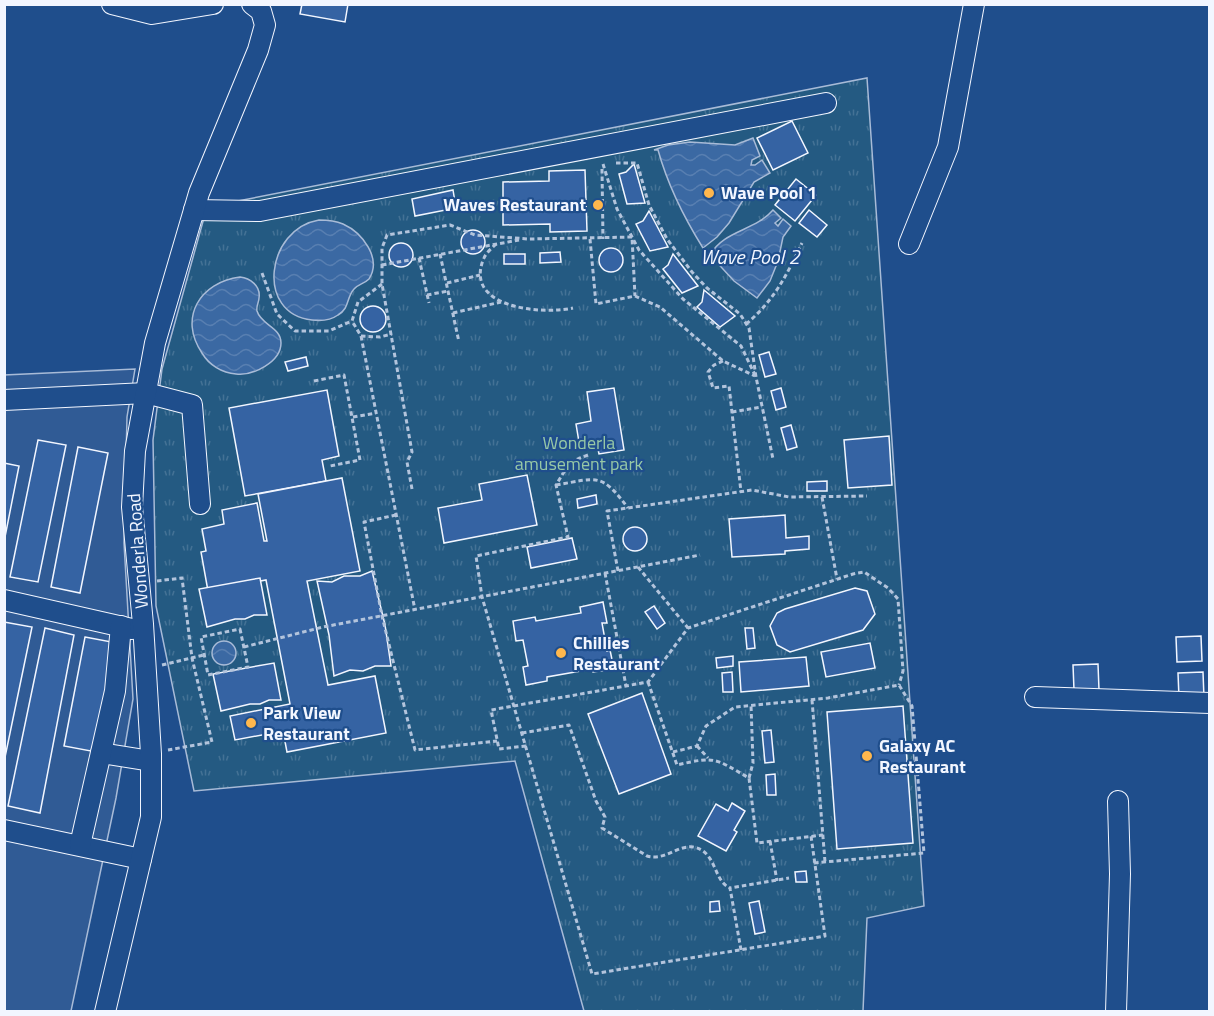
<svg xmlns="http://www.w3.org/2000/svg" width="1214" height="1016" viewBox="0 0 1214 1016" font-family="'Titillium Web',sans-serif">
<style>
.park{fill:url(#park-tufts);stroke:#a8bbd7;stroke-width:1.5}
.parking{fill:#305b95;stroke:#a8bbd7;stroke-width:1.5}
.water{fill:url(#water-waves);stroke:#a8bbd7;stroke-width:1.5}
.building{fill:#3563a3;stroke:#f2f6ff;stroke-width:1.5}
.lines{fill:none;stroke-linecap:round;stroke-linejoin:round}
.minor-casing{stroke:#f2f6ff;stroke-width:22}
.path{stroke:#b3c4dc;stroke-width:3;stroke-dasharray:4.5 3;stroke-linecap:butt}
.minor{stroke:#1f4e8c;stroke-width:20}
.poi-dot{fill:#ffb74d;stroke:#1f4e8c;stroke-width:2}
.labels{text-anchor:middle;stroke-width:4.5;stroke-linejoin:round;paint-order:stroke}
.poi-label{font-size:18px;font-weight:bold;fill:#f2f6ff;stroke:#1f4e8c;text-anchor:start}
.park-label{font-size:18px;fill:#97c8a6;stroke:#1f4e8c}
.street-label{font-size:18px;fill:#f2f6ff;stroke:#1f4e8c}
.water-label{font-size:20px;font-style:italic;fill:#f2f6ff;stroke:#1f4e8c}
</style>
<defs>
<pattern id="park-tufts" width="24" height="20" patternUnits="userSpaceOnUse" patternTransform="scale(1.5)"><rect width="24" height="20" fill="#245a82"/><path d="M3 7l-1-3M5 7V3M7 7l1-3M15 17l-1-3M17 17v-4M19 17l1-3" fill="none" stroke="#447295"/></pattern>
<pattern id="water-waves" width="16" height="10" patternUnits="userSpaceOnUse" patternTransform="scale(1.5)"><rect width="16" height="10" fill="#3b69a3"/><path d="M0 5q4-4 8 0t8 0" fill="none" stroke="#587fb1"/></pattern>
</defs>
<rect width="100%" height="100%" fill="#1f4e8c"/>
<!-- park -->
<polygon class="park" points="867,78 924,906 867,918 863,1011 584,1011 515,761 194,791 156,606 153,440 162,369 207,207"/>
<!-- parking -->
<polygon class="parking" points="135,369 127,417 124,543 133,699 116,798 71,1011 5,1011 4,375"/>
<!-- water -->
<g class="water">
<path d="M 753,138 L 760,156 L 752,160 L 751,165 L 755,165 L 762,160 L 770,173 L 754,182 L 729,223 L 717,237 L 703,248 C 683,216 668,186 658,150 L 654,150 L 668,145 L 690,142 L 735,145 Z"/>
<path d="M 773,210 L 781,218 L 775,223 L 778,226 L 783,219 L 791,226 L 783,237 L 778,261 L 770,281 L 757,298 L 734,281 L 710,255 C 724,230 755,231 773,210 Z"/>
<path d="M 319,220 C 327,220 336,221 343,224 C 363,233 382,259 369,279 C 364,284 358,284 354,289 C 346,298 350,308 338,315 C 331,320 320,321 312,320 C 255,314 266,229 319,220 Z"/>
<path d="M 240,277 C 250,278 261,286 259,298 C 259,302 256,306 257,311 C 261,325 281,327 281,343 C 281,362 253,376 236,374 C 222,373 209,365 202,353 C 178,318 200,282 240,277 Z"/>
<circle cx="224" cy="653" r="12"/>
</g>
<!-- building -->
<g class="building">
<polygon points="302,4 348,4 345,22 300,14"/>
<polygon points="792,121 808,153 773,170 757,138"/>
<polygon points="634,164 645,203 627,204 619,174 626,172"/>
<polygon points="585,170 587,231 550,232 550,224 503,225 503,182 549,181 549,171"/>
<polygon points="796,179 816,195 795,221 775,205"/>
<polygon points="453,190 456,208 415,216 412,199"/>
<polygon points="809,210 827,225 817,237 799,223"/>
<polygon points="649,211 668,247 650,251 636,224 643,221"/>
<circle cx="473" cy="242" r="12"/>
<circle cx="401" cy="255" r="12"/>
<circle cx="611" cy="260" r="12"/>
<polygon points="560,252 561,262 540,263 540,253"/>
<rect x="504" y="254" width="21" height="10"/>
<polygon points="673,254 698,286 682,293 663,269 668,265"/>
<polygon points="704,290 735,316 720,327 697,307 702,302"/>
<circle cx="373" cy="319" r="13"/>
<polygon points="769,352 776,374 765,377 759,355"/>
<polygon points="306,357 308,366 288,371 285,362"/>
<polygon points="614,388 624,450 599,454 596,440 579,442 576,424 591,421 587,392"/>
<polygon points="781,388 786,407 776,410 771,391"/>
<polygon points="327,390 339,456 322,460 326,481 245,496 229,408"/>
<polygon points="791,425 797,447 787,450 781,428"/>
<polygon points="889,436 892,485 848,488 844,440"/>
<polygon points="38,440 66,445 38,582 10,577"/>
<polygon points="78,447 108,453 80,593 51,587"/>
<polygon points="4,463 19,466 4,542"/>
<polygon points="527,475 537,525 444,543 438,508 482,500 479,484"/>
<polygon points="342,478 360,571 307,581 328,685 375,676 386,733 287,752 283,731 235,740 230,716 290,704 266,580 208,591 201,552 206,551 202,529 224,524 222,510 257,503 264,541 267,541 258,494"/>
<polygon points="827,481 827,491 807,491 807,482"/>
<polygon points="596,495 597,504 578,508 577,499"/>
<polygon points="785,515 786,538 809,536 809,549 785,551 785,554 732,557 729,519"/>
<circle cx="635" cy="539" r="12"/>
<polygon points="572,538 577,559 531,568 527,547"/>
<polygon points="372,571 385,625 391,666 375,666 363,671 350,670 334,676 329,635 317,581 332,582 344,576 360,576"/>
<polygon points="260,578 267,615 254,615 245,619 235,619 207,627 199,589"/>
<polygon points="855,588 867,591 875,614 863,630 790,652 777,645 770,626 777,613 785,609"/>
<polygon points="603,602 607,623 602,623 607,651 610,650 614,669 593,672 592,669 547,677 547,681 526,685 523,667 528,666 523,640 516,641 513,621 535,617 536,621 581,613 580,607"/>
<polygon points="654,606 665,623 657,629 645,612"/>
<polygon points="4,622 32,627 4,762"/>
<polygon points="45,628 74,635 40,813 8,806"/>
<polygon points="745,628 753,628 755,648 747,649"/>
<polygon points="1201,636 1202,661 1177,662 1176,637"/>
<polygon points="85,637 117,643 96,752 64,746"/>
<polygon points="870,643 875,668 826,677 821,652"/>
<polygon points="733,656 733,666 717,668 716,658"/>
<polygon points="806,657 809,686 741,692 739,662"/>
<polygon points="274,663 281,700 269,700 260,704 250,704 221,711 213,674"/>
<polygon points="1098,664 1099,690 1074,690 1073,665"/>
<polygon points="732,672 733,692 723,692 722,673"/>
<polygon points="1203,672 1204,698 1179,698 1178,673"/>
<polygon points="642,693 671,774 619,794 588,714"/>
<polygon points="903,706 913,843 837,849 827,712"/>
<polygon points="771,730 774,762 765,763 762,731"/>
<polygon points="775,774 776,795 767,795 766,775"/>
<polygon points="732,803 745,811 734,830 737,832 726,851 698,836 716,804 728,811"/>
<polygon points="806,871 807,882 796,882 795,872"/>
<polygon points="719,901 720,911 710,912 710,902"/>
<polygon points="759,901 765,932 755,934 749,903"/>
</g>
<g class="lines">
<defs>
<g id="minor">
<polyline points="112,4 152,14 213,4"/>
<polyline points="194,210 260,211 826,103"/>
<polyline points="909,244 948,147 974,4"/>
<polyline points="4,400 146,393 192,405 200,504"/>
<polyline points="4,600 132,629"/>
<polyline points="1035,697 1210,703"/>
<polyline points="101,753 151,761"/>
<polyline points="4,830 141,859"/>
<polyline points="80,845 115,691 121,626"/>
<polyline points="105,1012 151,817 151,754 143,624 132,507 135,451 155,343 199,193 258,50 265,25 261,11 252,4"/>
<polyline points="1116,1012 1120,874 1118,801"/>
</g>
</defs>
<!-- minor casing -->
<use href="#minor" class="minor-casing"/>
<!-- path -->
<g class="path">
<polyline points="616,163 637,163 649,205 667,239 692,272 707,288 740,314 749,328 756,377 773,459"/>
<polyline points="603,164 617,209 639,250 683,299 741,346 755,375"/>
<polyline points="602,169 603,239"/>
<polyline points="590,239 596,304 635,296 660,307 723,361 755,376"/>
<path d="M 496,244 C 492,248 486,253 484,258 C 462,308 542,315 573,308"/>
<polyline points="440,254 459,342"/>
<polyline points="419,258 429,303"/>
<polyline points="382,265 519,240"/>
<polyline points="262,273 277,314 295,331 329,331 352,321"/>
<polyline points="447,283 480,275"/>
<polyline points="382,284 358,302 352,321 361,336 415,610"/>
<polyline points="427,295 448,291"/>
<polyline points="453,313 501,302"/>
<path d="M 746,324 C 773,302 787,275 802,243"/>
<polyline points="361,336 380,337 392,334"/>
<polyline points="723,361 714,365 708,372 713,388 729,386 741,492"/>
<polyline points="314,381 344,375 360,460 330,466"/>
<polyline points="732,412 762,407"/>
<polyline points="353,417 376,413"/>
<polyline points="588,455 570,462 556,485 568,537 476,556 482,597 592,974 825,936 811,836"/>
<path d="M 556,485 C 598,478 601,472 628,508"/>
<polyline points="412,489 407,462 412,452 382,284 382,248 387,235 450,225 475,235 528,239 632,237 635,296"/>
<polyline points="822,497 837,579"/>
<polyline points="396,515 364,522 382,616 415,750 497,741"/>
<polyline points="638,567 688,628"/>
<polyline points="618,571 607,511 752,490 789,497 867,496"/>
<polyline points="605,573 626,686"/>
<polyline points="157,581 182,578 192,658 212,742 168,750"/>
<polygon points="240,629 248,667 208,675 201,637"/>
<polyline points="244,647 323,627 700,555"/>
<polyline points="162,665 204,655"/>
<path d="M 648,682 L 677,765 C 716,756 714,758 749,778 L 757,843 L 823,835"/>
<polyline points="812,700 825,862"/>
<path d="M 522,733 L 569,725 L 596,801 L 605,817 L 602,828 L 647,856 C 665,861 677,845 693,847 C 717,851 713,881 730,888"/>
<polyline points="526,746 499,749 491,710 648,682 688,628 853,574 864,572 888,588 898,599 903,671 899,685"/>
<polyline points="697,746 708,758"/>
<polyline points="673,752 697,746 706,726 735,707 828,698 899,685 912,706 924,853 813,863"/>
<polyline points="749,778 753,763 751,705"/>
<polyline points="770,841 777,881"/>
<polyline points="741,950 730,888 789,878"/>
</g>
<!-- minor -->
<use href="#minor" class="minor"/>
</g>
<!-- markers -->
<g class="poi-dot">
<circle cx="709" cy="193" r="6"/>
<circle cx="598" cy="205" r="6"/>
<circle cx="561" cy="653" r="6"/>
<circle cx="251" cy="723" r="6"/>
<circle cx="867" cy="756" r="6"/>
</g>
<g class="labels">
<!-- poi labels -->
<g class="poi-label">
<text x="721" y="199">Wave Pool 1</text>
<text x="586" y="211" text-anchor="end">Waves Restaurant</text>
<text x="573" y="649">Chillies<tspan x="573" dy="21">Restaurant</tspan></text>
<text x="263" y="719">Park View<tspan x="263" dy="21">Restaurant</tspan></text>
<text x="879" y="752">Galaxy AC<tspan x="879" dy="21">Restaurant</tspan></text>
</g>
<!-- park labels -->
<g class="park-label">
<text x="579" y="449">Wonderla<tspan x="579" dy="21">amusement park</tspan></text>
</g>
<!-- street labels -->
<g class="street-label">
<text transform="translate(138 551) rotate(-94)" y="6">Wonderla Road</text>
</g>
<!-- water labels -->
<g class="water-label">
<text x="750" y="264">Wave Pool 2</text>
</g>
</g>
<!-- border -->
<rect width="1214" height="1016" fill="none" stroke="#f2f6ff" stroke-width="12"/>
</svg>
